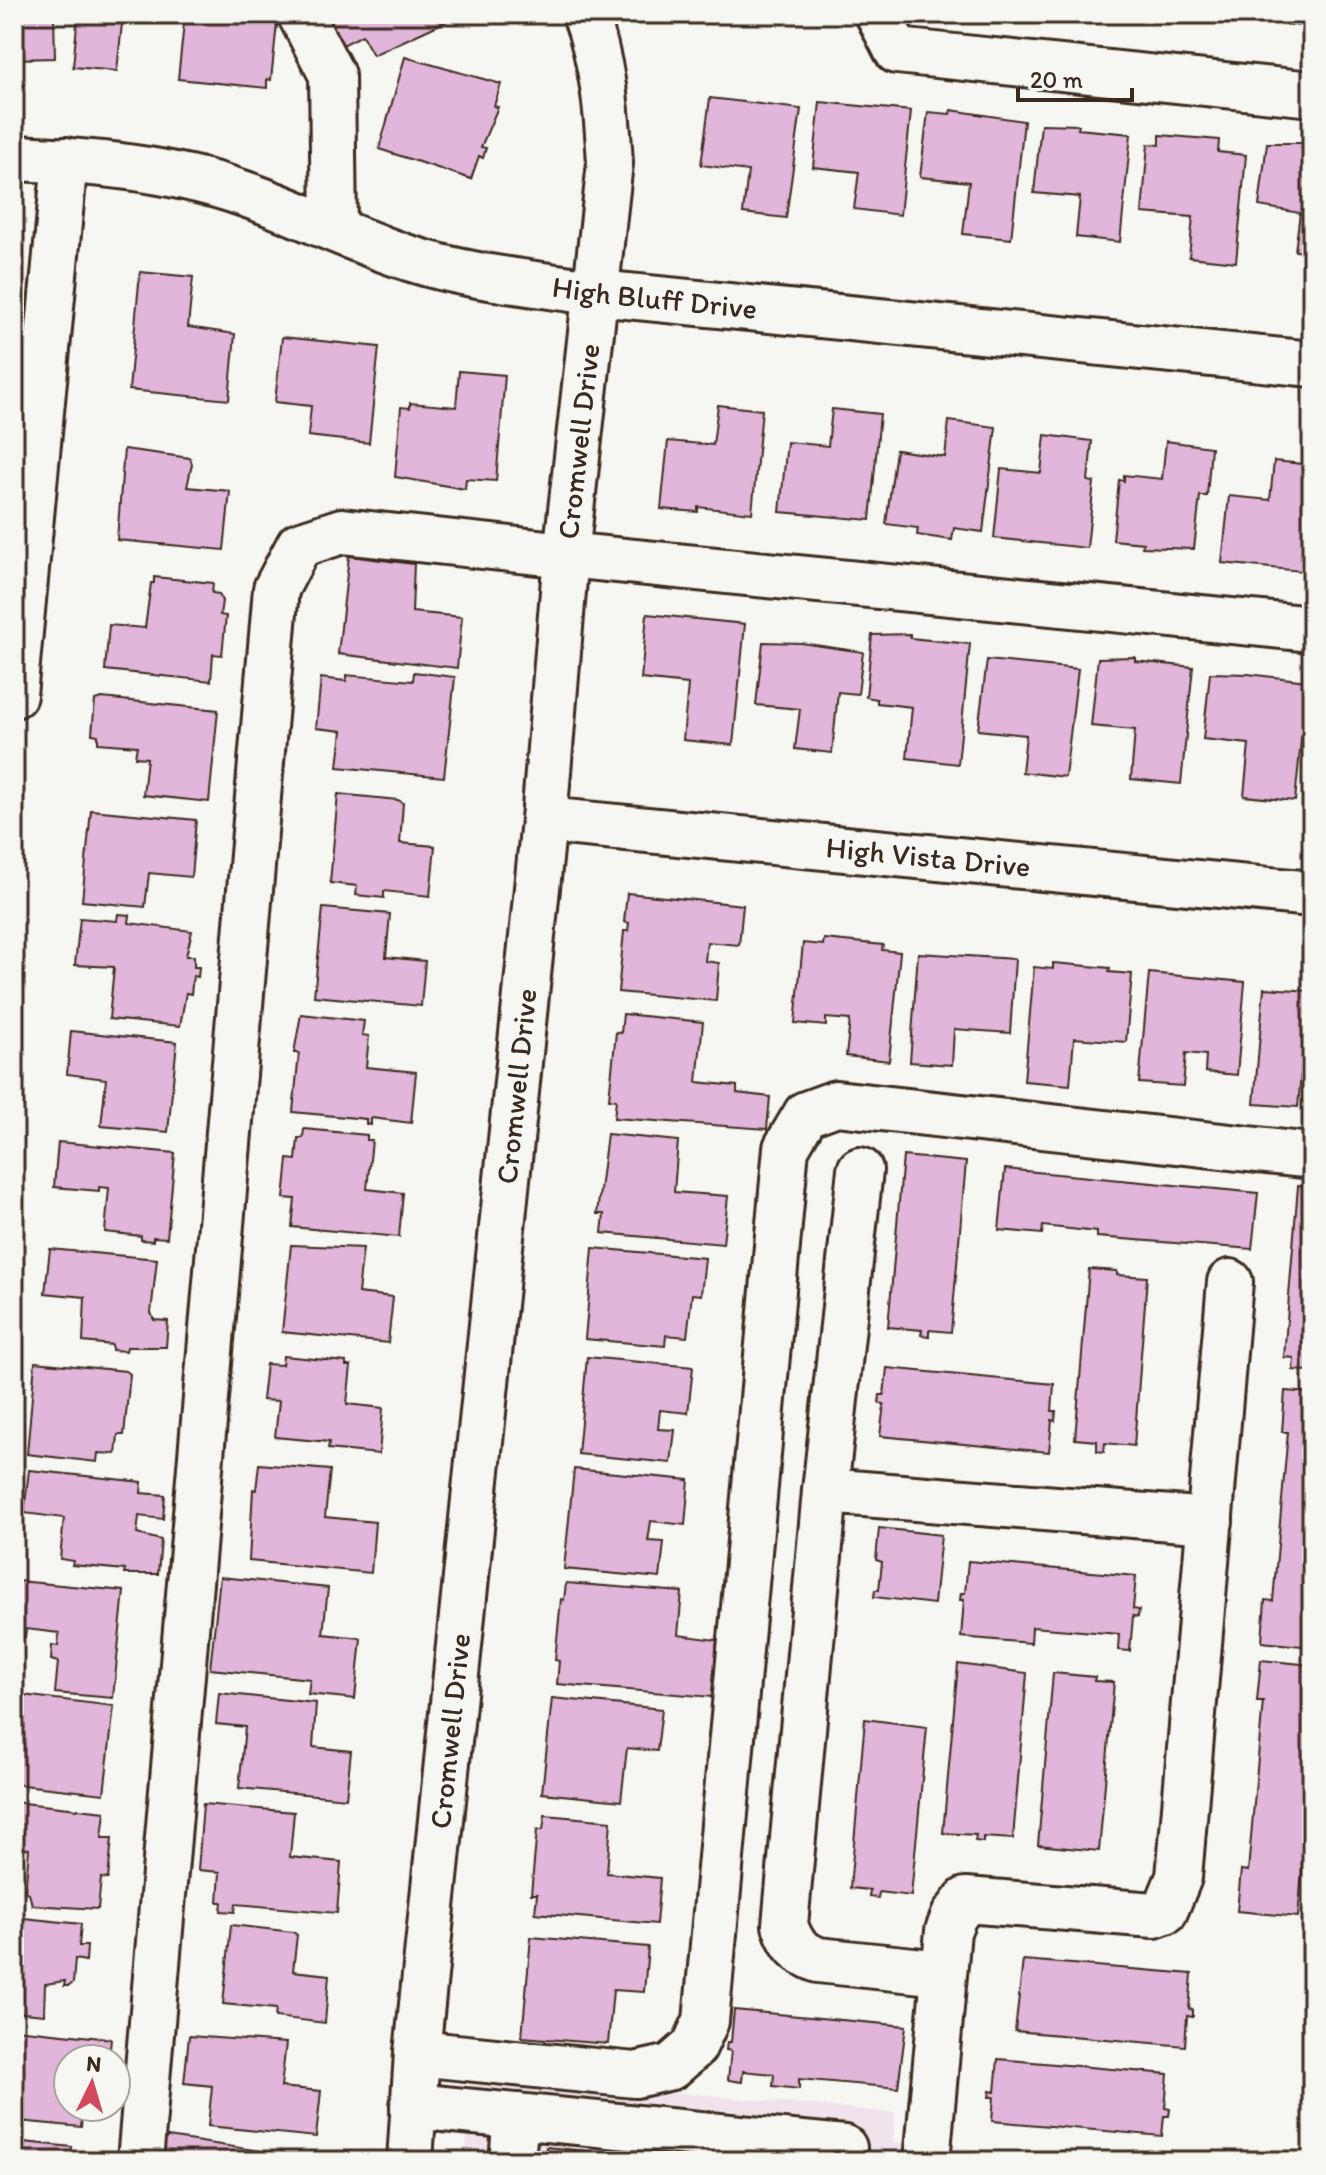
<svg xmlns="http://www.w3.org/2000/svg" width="1326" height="2175" viewBox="0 0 1326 2175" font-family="Itim,sans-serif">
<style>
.built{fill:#f0e3eb}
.building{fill:#e2b6da;stroke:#3b2a1e;stroke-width:2}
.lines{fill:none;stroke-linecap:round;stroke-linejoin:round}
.minor-casing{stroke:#3b2a1e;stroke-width:50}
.minor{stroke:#f6f6f2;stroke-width:44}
.labels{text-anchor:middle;stroke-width:6;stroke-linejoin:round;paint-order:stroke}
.street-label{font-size:30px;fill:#3b2a1e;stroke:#f6f6f2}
</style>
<rect width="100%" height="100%" fill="#f6f6f2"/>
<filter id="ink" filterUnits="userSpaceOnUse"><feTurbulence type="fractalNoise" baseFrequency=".0125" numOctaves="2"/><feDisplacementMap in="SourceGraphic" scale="16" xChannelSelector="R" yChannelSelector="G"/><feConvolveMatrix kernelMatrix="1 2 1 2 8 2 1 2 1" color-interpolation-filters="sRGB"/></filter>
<g filter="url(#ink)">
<!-- built -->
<polygon class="built" points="473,2073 895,2113 893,2142 1120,2161 465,2161"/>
<!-- building -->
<g class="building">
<polygon points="14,14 54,14 55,58 14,59"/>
<polygon points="78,14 123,14 117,71 73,67"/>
<polygon points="185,14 278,14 271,80 267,79 267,88 178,79"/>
<polygon points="326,14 462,14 373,55 362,35 343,45"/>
<polygon points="699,14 719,14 703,22"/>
<polygon points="1081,14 1107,14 1106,20"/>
<polygon points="1189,14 1256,14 1256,21 1225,22 1225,18 1202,16 1201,20 1188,19"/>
<polygon points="1276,14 1312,14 1312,27 1275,23"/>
<polygon points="405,57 501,84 494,106 498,107 481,147 486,148 483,158 479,156 471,179 379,149"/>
<polygon points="710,98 801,109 786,218 743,213 748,171 701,165"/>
<polygon points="820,102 911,111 900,215 854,209 859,172 813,167"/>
<polygon points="951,110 1024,121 1011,239 963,234 969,182 920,177 928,112 950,114"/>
<polygon points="1041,124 1079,125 1078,129 1131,134 1120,242 1076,237 1080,197 1034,193"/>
<polygon points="1160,135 1219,140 1218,152 1246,155 1236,262 1189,257 1193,217 1142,213 1148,144 1160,145"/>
<polygon points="1267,143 1303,143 1302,147 1312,148 1312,253 1295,251 1300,213 1259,206"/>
<polygon points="140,272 193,277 188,327 235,334 229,400 129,390"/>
<polygon points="282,337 379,347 369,443 308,436 311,406 275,402"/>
<polygon points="459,371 505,375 496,481 466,479 465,489 395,477 401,407 410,408 410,403 456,407"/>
<polygon points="718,405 762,410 752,513 698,507 698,512 661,509 668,441 713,445"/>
<polygon points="832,409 880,414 870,520 780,512 787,442 828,446"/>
<polygon points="949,421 996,427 983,532 954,528 952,540 917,535 918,528 886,524 896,450 945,457"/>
<polygon points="1045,435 1092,441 1088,481 1094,482 1087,548 994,538 1001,469 1041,473"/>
<polygon points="1166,441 1211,447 1207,496 1200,496 1194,549 1142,547 1143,543 1113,540 1119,480 1124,481 1124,475 1162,479"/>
<polygon points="124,449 190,458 192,464 187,487 230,491 224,550 117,540"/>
<polygon points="1274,461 1312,465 1311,572 1222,563 1229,496 1270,500"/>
<polygon points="349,556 414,564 412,612 462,617 457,668 338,654"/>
<polygon points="154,577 213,583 212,593 219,594 222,601 220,615 226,616 222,655 213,654 211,681 105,670 109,625 145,628 151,583 154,583"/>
<polygon points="647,614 745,624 733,745 683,740 688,684 641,679"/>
<polygon points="910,634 910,638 970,644 958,764 907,758 912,707 877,703 877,699 866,697 872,635"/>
<polygon points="763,642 801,643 863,652 858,694 838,692 832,753 795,749 800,709 756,705"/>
<polygon points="1135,657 1135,661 1193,667 1181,784 1131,779 1135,730 1091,726 1098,658"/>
<polygon points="987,660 1078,669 1065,777 1022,772 1026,735 978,730"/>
<polygon points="414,672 455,677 444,777 338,767 342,731 316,728 321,678 346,681 346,675 413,681"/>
<polygon points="1210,673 1248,674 1307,681 1295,801 1244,796 1249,744 1203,739"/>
<polygon points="102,698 218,710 209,802 143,795 147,758 135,757 137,746 98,743 98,735 92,734 95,700"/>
<polygon points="338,794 398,800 403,803 400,843 435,846 430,896 384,891 384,898 356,895 357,886 330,883"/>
<polygon points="91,810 196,820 191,877 149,873 145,907 82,901"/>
<polygon points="627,893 743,905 739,945 707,942 705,961 719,963 716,1001 618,992 624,931 628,931 629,923 624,922"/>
<polygon points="323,908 390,914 386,957 425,961 421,1006 314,996"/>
<polygon points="118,914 130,915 129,923 192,931 186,956 194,956 194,967 199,967 198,977 193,976 191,994 186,993 180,1026 109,1019 114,967 75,965 80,918 117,921"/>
<polygon points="824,939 883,945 882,950 900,952 889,1061 846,1056 850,1020 826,1018 826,1026 795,1023 803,943 823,945"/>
<polygon points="918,953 1015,959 1010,1033 954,1029 952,1065 910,1062"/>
<polygon points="1053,963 1110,968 1109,972 1132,974 1126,1042 1074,1038 1070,1085 1024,1081 1034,967 1053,969"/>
<polygon points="1149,973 1245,982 1237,1075 1205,1072 1206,1055 1186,1053 1183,1086 1139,1083"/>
<polygon points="1264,988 1312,991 1312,1053 1303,1052 1298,1107 1254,1104"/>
<polygon points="301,1014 364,1021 362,1035 369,1036 366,1067 416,1072 411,1123 371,1118 371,1125 366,1124 366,1119 293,1112 299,1053 294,1053"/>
<polygon points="623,1014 703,1022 697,1082 737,1086 737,1093 770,1097 767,1129 614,1118 616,1100 609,1099 616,1032 621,1033"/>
<polygon points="71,1031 177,1042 168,1132 101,1126 106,1079 67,1074"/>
<polygon points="304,1129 367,1135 367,1140 372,1140 367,1189 403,1193 399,1237 292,1227 295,1199 284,1198 288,1159 296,1160 298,1138 303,1138"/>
<polygon points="607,1134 678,1141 674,1192 728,1196 723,1244 602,1233 604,1214 597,1214"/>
<polygon points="58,1142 175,1153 167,1238 153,1237 153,1241 141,1240 141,1236 105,1232 109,1188 99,1187 99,1191 54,1187"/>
<polygon points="903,1156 966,1162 951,1332 929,1330 929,1336 921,1335 922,1330 888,1327"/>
<polygon points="1005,1169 1258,1193 1252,1249 1097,1237 1097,1232 1043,1226 1042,1234 999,1230"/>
<polygon points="1298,1186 1312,1187 1312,1359 1309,1371 1293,1370 1294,1358 1284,1357"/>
<polygon points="291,1245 363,1248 358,1293 393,1297 388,1343 282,1332"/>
<polygon points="593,1248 705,1258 701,1295 692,1294 687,1337 666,1335 665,1346 585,1339"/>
<polygon points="50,1249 157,1259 151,1313 154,1320 168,1321 166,1347 127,1347 126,1351 112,1350 112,1345 83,1342 85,1297 45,1293"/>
<polygon points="1089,1269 1117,1271 1117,1275 1147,1277 1134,1446 1105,1443 1104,1452 1097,1451 1097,1441 1075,1439"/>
<polygon points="283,1356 346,1362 346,1366 351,1366 347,1404 383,1408 379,1454 328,1449 329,1442 275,1437 279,1401 262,1400 266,1364 282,1365"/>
<polygon points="587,1357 693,1367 688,1413 660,1410 658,1429 675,1430 671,1463 578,1454"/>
<polygon points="35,1362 126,1371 130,1374 124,1435 118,1435 116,1454 98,1453 97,1462 27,1454"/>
<polygon points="887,1368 1054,1384 1052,1411 1056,1411 1055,1421 1052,1420 1049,1452 880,1436 884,1404 879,1403 880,1395 884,1395"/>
<polygon points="1285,1391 1312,1393 1312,1647 1262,1642 1265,1600 1273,1601 1288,1432 1282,1432"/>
<polygon points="259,1464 330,1470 325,1517 375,1522 371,1573 249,1561 253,1489 256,1490"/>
<polygon points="574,1469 689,1480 685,1525 651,1521 648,1541 664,1542 660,1578 564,1569"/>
<polygon points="29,1470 142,1482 141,1493 165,1495 163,1519 139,1516 137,1534 161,1540 158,1574 124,1574 125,1570 72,1565 73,1561 60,1559 64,1518 24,1513"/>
<polygon points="879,1528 941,1535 934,1604 874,1597 875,1590 879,1590 882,1562 876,1560"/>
<polygon points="968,1561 1136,1576 1133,1609 1139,1610 1138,1617 1133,1616 1130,1651 1118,1650 1119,1634 1032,1627 1031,1643 961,1637 964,1600 960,1600 961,1593 965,1593"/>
<polygon points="220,1577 328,1588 323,1634 361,1638 355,1699 308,1694 310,1679 210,1669"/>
<polygon points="18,1581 124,1591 113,1698 55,1693 58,1662 51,1660 52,1645 58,1646 59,1633 26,1629 25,1637 16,1636 17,1629 14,1628 14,1616"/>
<polygon points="566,1583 682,1592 678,1635 717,1640 712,1697 557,1684 559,1661 555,1660 561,1599 564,1600"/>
<polygon points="1261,1660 1312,1665 1312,1762 1298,1917 1237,1911 1241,1870 1248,1871 1263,1701 1257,1701"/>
<polygon points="958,1664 1027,1673 1013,1839 983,1837 983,1842 975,1841 976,1835 943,1833"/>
<polygon points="1053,1673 1095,1677 1094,1681 1114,1682 1099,1851 1038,1845"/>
<polygon points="219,1693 316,1703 313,1747 351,1751 346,1798 239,1788 245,1727 216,1724"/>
<polygon points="14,1694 114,1706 104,1794 14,1784"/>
<polygon points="552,1698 662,1709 657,1751 627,1748 621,1801 542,1793"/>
<polygon points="865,1719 927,1727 911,1896 879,1892 878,1898 869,1897 870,1890 850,1888"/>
<polygon points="14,1802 105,1812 102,1838 112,1838 108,1879 101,1878 98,1909 32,1905 29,1893 25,1892 29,1849 14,1848"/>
<polygon points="203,1804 294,1812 290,1857 341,1862 337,1913 236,1904 235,1912 221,1911 222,1902 218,1902 220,1872 198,1870"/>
<polygon points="545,1815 611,1821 607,1873 660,1878 656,1924 535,1913 537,1894 531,1894 537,1830 543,1830"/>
<polygon points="14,1917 81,1924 79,1946 87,1946 86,1961 75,1959 73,1983 69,1986 64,1986 65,1981 45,1984 44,2015 14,2012"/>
<polygon points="231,1925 293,1932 297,1935 293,1971 329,1975 325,2023 275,2017 276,2009 223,2004"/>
<polygon points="531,1937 648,1947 644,1992 613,1990 608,2044 522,2037"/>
<polygon points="1023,1960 1192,1974 1189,2009 1193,2010 1193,2017 1187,2016 1185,2046 1015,2031"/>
<polygon points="734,2010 906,2026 898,2088 799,2079 799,2089 773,2086 774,2074 743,2071 742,2082 728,2080 731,2051 726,2050 727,2042 731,2042"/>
<polygon points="14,2029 111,2039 109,2059 68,2059 68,2107 83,2107 81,2127 19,2121 23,2076 14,2075"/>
<polygon points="189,2036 286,2043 281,2087 321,2091 316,2137 208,2126 212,2086 184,2083"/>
<polygon points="998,2059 1168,2074 1165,2108 1170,2109 1169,2116 1164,2116 1162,2136 992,2121 994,2097 989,2097 990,2091 995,2092"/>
<polygon points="161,2136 261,2151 261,2161 158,2161"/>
<polygon points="14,2141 72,2147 71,2161 14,2161"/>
<polygon points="546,2147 632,2156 631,2161 544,2161"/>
</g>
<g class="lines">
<defs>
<g id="minor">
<polyline points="300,14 332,75 334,229"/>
<polyline points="878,14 897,51 1312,94"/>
<path id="s1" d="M 14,158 C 91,161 169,168 242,193 C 299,212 354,241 412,259 C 471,278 536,283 597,293 L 1312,364"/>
<polyline points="14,695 65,160"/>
<path id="s2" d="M 544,820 L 1312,894"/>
<path d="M 860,1170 L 825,1491 L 785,1925 C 792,1946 799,1952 818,1960 L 942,1973"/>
<polyline points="825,1491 1210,1521"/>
<polyline points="417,2053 635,2075 671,2067 694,2047 706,2021 786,1148 806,1114 836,1103 1312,1156"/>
<polyline points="413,2106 844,2148 843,2161"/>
<polyline points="140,2161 276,589 299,545 342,531 566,555 1312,629"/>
<path id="s3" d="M 410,2161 L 417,2053 L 544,820 L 566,555 L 610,163 C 607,112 603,62 585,14"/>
<polyline points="512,2161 516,2116"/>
<polyline points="927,2161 948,1931 954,1916 966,1900 1154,1915 1165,1911 1179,1877 1230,1282"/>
</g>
</defs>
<!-- minor casing -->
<use href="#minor" class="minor-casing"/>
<!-- minor -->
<use href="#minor" class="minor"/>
</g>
</g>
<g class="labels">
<!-- street labels -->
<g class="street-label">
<text dy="10" stroke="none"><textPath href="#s1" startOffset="660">High Bluff Drive</textPath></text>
<text dy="10" stroke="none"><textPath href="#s3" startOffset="1728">Cromwell Drive</textPath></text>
<text dy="10" stroke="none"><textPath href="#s2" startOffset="386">High Vista Drive</textPath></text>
<text dy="10" stroke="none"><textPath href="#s3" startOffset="1080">Cromwell Drive</textPath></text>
<text dy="10" stroke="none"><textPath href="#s3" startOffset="432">Cromwell Drive</textPath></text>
</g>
</g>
<!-- margin -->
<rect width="1326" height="2175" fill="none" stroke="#f6f6f2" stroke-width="48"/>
<rect x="24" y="24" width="1278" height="2127" fill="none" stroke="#3b2a1e" stroke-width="3" filter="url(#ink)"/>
<!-- north arrow -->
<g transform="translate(92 2083) rotate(5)"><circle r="38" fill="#f6f6f2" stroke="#aba49d" stroke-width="2"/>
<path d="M0-6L14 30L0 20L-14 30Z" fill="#d1495b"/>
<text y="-12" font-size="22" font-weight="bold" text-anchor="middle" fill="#3b2a1e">N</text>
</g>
<!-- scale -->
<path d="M1018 88v12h114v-12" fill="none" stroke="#3b2a1e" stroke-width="4"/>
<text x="1030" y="88" font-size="24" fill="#3b2a1e" stroke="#f6f6f2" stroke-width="6" paint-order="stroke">20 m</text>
</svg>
